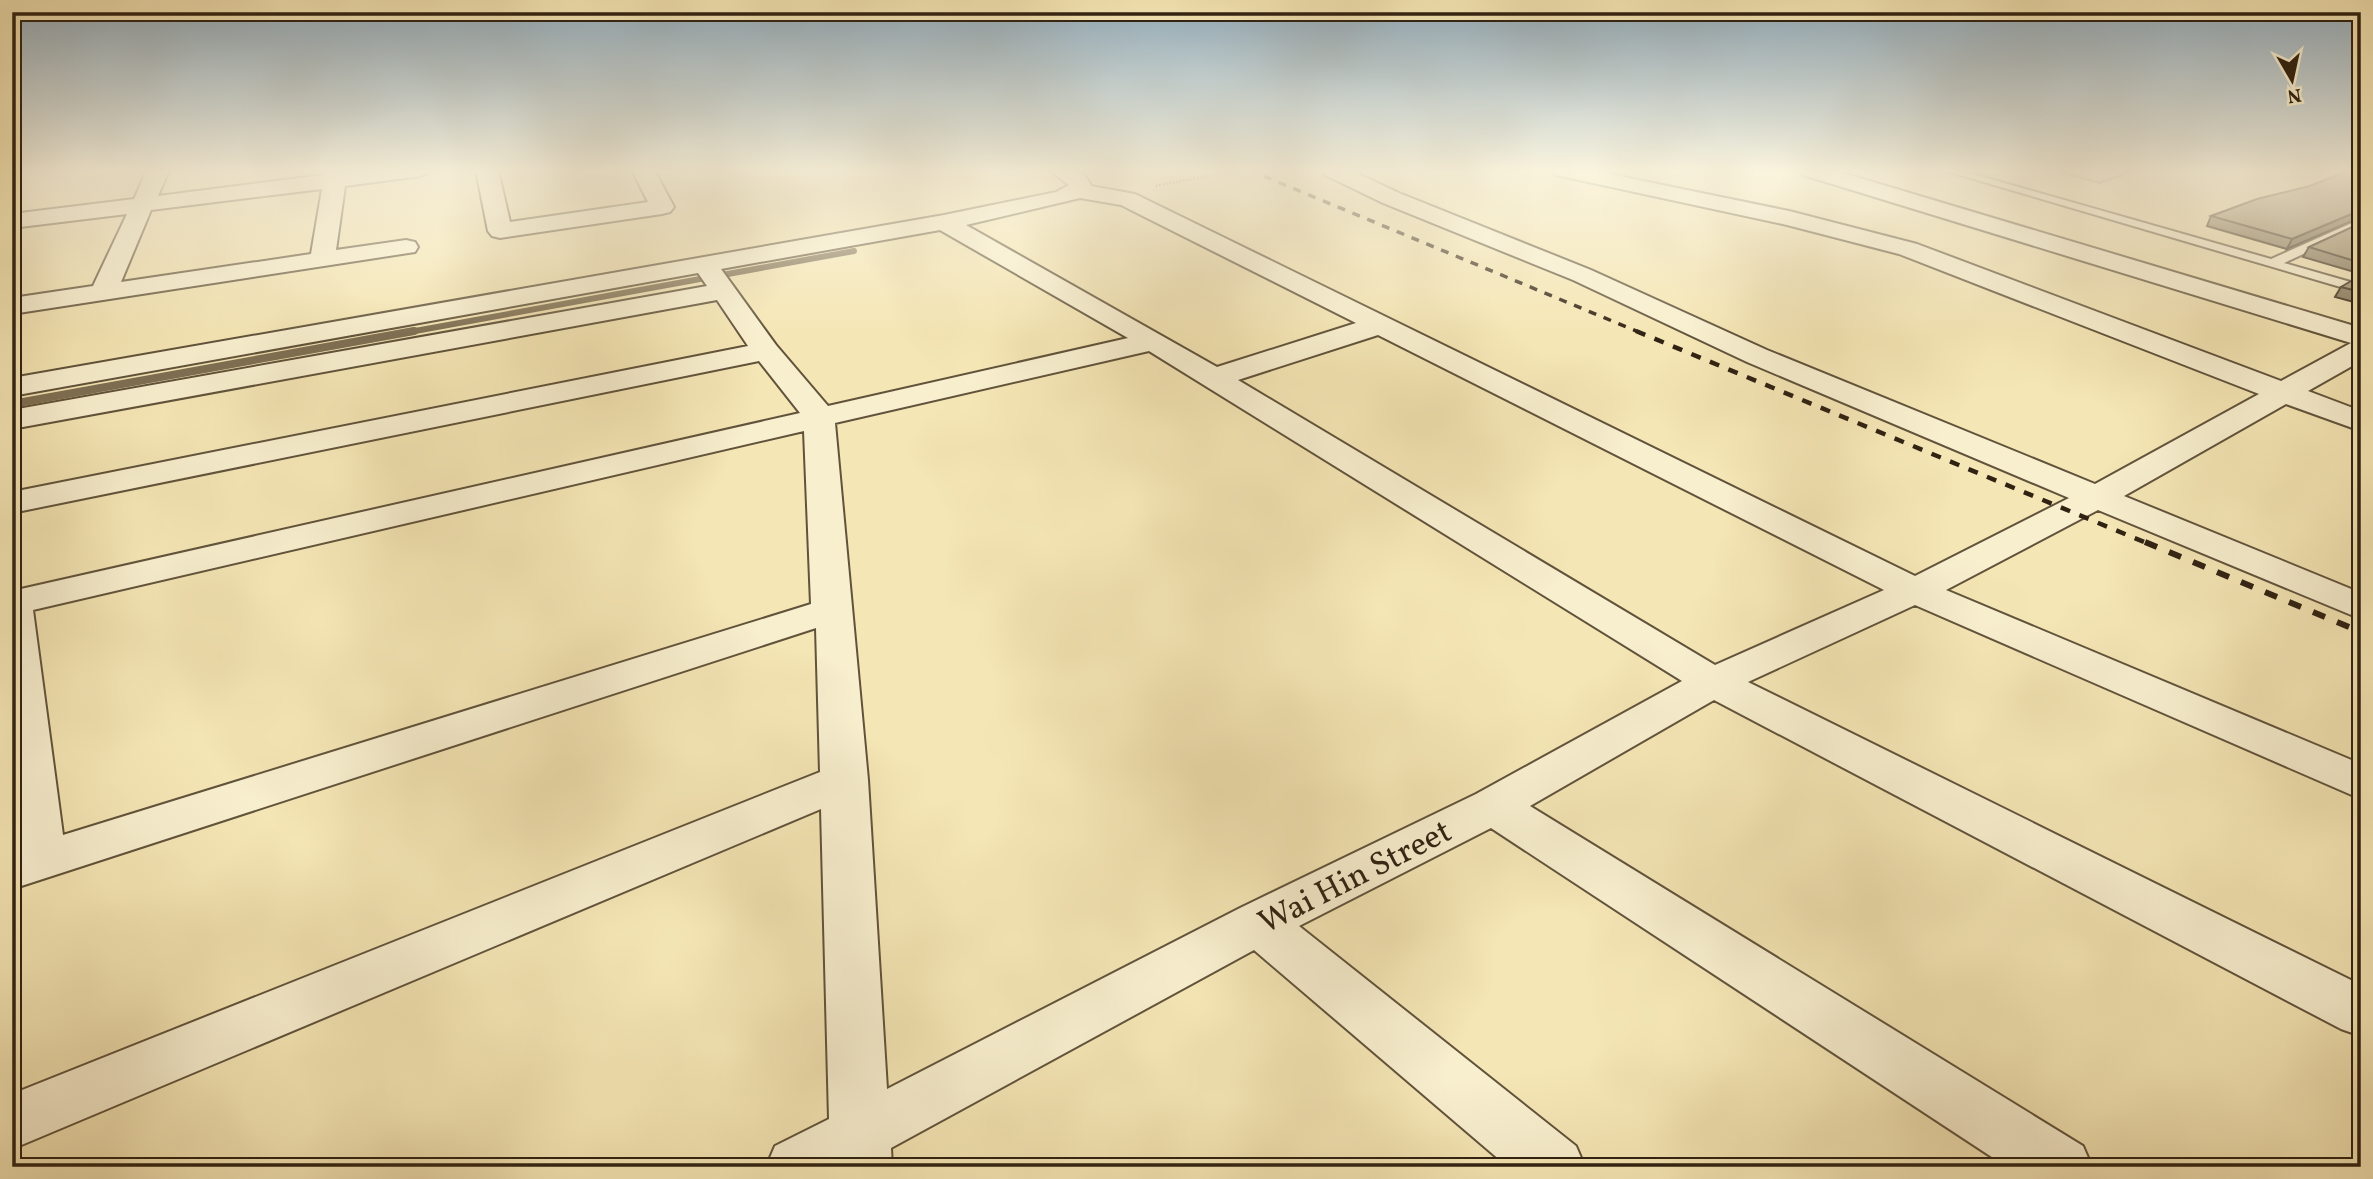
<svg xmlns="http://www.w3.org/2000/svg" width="2373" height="1179" viewBox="0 0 2373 1179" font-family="Vollkorn,serif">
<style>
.green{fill:#d4c599;stroke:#827456;stroke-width:2}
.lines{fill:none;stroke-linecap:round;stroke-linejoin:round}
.stream-far1{stroke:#7e6f53;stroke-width:6}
.stream{stroke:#7e6f53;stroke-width:8}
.service-casing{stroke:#61533b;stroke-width:4}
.minor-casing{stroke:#61533b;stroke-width:4}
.path{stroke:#302212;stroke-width:2.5;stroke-dasharray:1 2.5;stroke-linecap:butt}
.service{fill:#f8efcf;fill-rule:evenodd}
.minor{fill:#f8efcf;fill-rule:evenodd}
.rail-far2{stroke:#302212;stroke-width:3.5;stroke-dasharray:8 8;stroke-linecap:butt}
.rail-far1{stroke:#302212;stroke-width:4.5;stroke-dasharray:10 10;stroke-linecap:butt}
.rail{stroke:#302212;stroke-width:6;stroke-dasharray:13 13;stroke-linecap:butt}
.wall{fill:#817559;stroke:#302212;stroke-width:2}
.shaded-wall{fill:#695f48;stroke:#302212;stroke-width:2}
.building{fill:#968867;stroke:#302212;stroke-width:2}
.labels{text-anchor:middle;stroke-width:5;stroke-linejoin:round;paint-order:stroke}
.near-street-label{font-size:33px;fill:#302212;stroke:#f8efcf}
</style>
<rect width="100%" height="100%" fill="#f5e6b5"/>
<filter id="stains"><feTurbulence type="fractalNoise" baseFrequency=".00286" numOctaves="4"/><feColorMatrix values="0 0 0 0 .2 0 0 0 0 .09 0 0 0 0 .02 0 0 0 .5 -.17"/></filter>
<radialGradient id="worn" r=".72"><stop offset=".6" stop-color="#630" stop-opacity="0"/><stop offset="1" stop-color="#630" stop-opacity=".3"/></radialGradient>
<!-- green -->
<polygon class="green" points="2052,170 2136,170 2100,183"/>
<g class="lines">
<!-- stream-far1 -->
<polyline class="stream-far1" points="404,333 854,251"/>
<!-- stream -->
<polyline class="stream" points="12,404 414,331"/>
<defs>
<polygon id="service" points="1943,170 1959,170 2271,259 2361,219 2361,227 2284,263 2361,285 2361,293"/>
<g id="minor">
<path d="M 147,170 L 169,170 L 158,196 L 324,175 L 325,170 L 347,170 L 346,173 L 432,170 L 421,176 L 345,186 L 336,250 L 406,240 L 415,242 L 418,247 L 415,252 L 12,314 L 12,298 L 93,286 L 127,214 L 12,228 L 12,214 L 134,199 ZM 322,189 L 311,254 L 121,282 L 151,210 Z"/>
<polygon points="476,170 498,170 510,222 648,202 632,170 654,170 674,207 670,212 662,214 500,238 492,236 488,231"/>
<path d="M 1049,170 C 1066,169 1085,168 1091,186 L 1135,194 L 1915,576 L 2069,498 L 1747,362 L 1573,280 L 1383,203 L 1325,175 L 1322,170 L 1350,170 L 1399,193 L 1591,270 L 1767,350 L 2095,484 L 2259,394 L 1899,254 L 1787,225 L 1556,175 L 1553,170 L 1590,170 L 1789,211 L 1917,244 L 2281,381 L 2351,343 L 1803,175 L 1800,170 L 1833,170 L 2361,328 L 2361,361 L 2308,391 L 2361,411 L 2361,431 L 2286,404 L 2124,496 L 2361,593 L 2361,619 L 2098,510 L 1946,590 L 2361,764 L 2361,799 L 1915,605 L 1748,682 L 2361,985 L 2361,1036 L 2341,1029 L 1714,700 L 1530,806 L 2083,1146 L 2092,1167 L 2007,1167 L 1491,828 L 1299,926 L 1576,1146 L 1585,1167 L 1508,1167 L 1254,950 L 891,1148 L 892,1167 L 766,1167 L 775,1146 L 829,1119 L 821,809 L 12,1149 L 12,1094 L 820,772 L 816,628 L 12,889 L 12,851 L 16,850 L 12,806 L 12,591 L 800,413 L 759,361 L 12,513 L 12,492 L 748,346 L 717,300 L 12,429 L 12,410 L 707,286 L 698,273 L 12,396 L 12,378 L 944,215 L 1056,192 L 1069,185 ZM 1080,198 L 1121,205 L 1356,323 L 1217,367 L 966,225 ZM 940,230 L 1128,338 L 828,406 L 776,345 L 721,269 ZM 1378,335 L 1884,590 L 1715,665 L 1238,380 ZM 1149,351 L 1682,681 L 1476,794 L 1240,908 L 887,1089 L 868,780 L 835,423 ZM 804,431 L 811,604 L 63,835 L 33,610 Z"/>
</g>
</defs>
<!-- service casing -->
<use href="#service" class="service-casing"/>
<!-- minor casing -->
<use href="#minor" class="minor-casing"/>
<!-- path -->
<polyline class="path" points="1156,186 1226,172"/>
<!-- service -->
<use href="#service" class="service"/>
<!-- minor -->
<use href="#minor" class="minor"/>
<!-- rail-far2 -->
<polyline class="rail-far2" points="1249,170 1641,333"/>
<!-- rail-far1 -->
<polyline class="rail-far1" points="1636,331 2149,544"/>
<!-- rail -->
<polyline class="rail" points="2145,542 2361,632"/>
</g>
<!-- wall -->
<g class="wall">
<polygon points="2350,170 2287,249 2207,226 2211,216 2310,186"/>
<polygon points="2361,223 2361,274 2303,257 2309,247"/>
<polygon points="2361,283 2361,304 2335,297 2341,287"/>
</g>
<!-- shaded-wall -->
<polygon class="shaded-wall" points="2361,210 2361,217 2287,249 2292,239"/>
<!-- building -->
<g class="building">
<polygon points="2350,170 2361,170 2361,210 2292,239 2211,216 2257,199 2310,186"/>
<polygon points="2361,223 2361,263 2309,247"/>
<polygon points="2351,281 2361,283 2361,292 2341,287"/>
</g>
<!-- sky -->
<linearGradient id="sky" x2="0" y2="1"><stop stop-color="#92adbe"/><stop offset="0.51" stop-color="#faf4de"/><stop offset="1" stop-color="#faf4de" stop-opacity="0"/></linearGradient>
<rect width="2373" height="335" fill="url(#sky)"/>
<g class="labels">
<!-- near-street labels -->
<g class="near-street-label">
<text transform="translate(1354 875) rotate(-27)" y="12">Wai Hin Street</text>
</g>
</g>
<!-- margin -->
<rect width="2373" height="1179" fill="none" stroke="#f5e6b5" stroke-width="42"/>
<rect x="14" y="14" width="2345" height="1151" fill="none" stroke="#302212" stroke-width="3.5"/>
<rect x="21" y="21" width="2331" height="1137" fill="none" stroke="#302212" stroke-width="2"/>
<!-- north arrow -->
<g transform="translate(2292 80) rotate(171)" stroke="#f8efcf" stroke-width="5" paint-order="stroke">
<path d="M0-5L12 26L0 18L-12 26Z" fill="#302212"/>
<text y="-10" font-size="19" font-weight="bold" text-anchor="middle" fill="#302212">N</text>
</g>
<rect width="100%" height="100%" filter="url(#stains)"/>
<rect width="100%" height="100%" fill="url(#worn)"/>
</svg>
